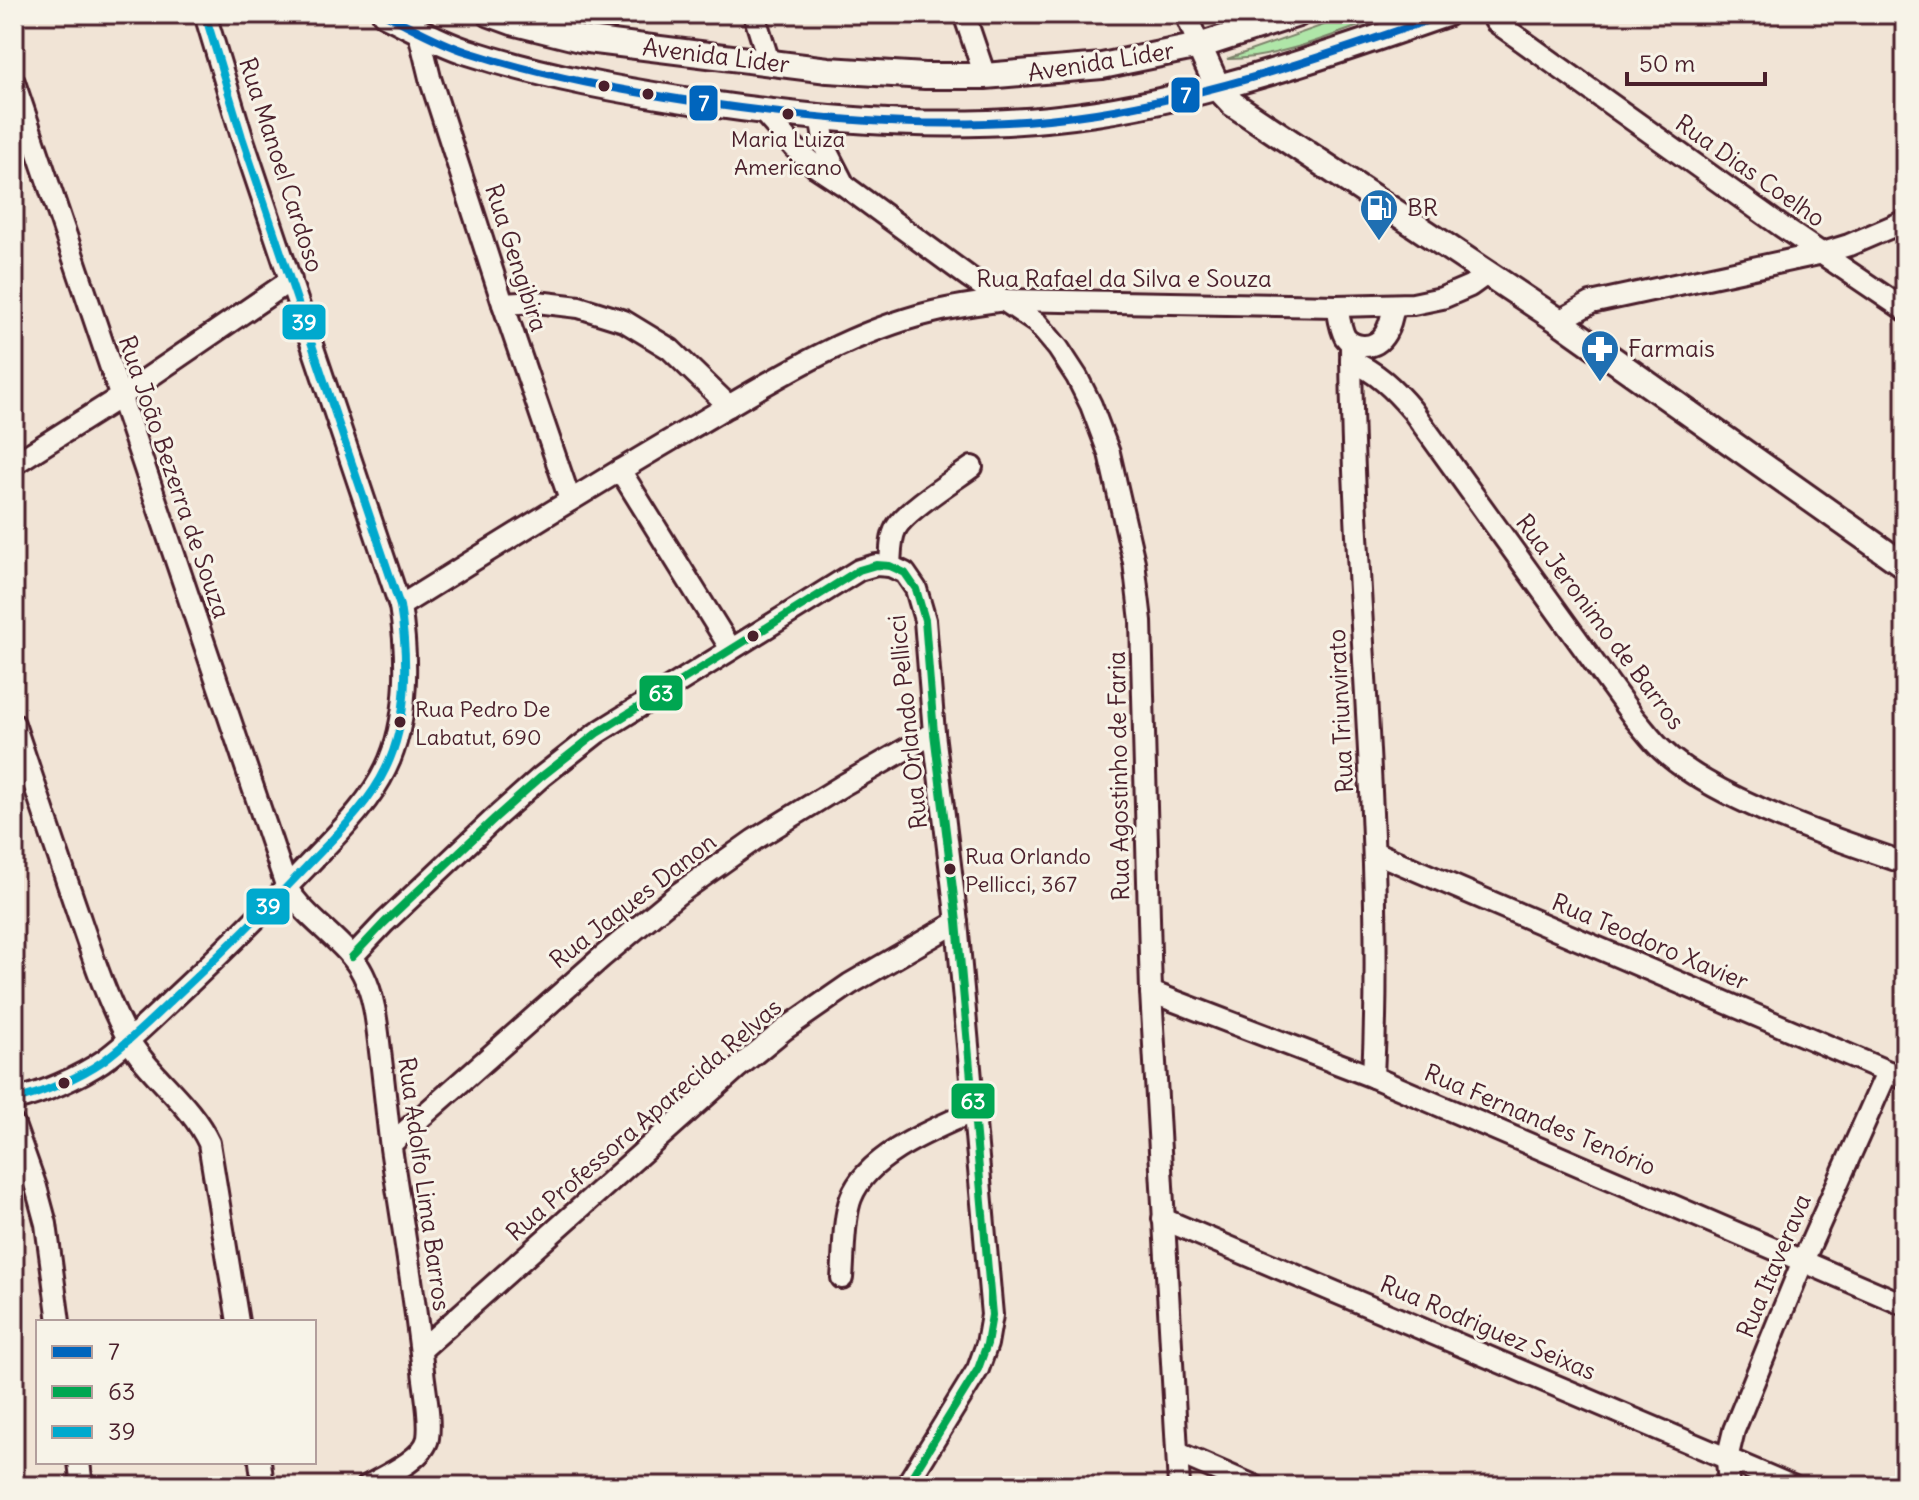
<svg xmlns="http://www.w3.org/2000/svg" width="1919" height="1500" viewBox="0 0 1919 1500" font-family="Delius,sans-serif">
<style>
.green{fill:#afe6a8;stroke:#7c826a;stroke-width:2}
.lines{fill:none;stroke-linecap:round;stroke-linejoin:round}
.minor-casing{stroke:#4a1f2b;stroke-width:26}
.major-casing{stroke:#4a1f2b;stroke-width:30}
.minor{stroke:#f7f3e8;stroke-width:20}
.major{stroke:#f7f3e8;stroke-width:24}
.bus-1-casing{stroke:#f7f3e8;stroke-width:14}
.bus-2-casing{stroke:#f7f3e8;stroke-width:14}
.bus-3-casing{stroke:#f7f3e8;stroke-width:14}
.bus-1{stroke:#0065bd;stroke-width:8}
.bus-2{stroke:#00a651;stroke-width:8}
.bus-3{stroke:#00a9ce;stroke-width:8}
.bus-dot{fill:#4a1f2b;stroke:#f7f3e8;stroke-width:3}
.labels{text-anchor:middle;stroke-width:6;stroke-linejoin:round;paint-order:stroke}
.bus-label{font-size:22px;fill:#4a1f2b;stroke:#f7f3e8;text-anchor:start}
.street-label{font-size:24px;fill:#4a1f2b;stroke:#f7f3e8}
.poi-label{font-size:24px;fill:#4a1f2b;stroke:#f7f3e8;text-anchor:start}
.line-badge{stroke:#f7f3e8;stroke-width:3}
.badge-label{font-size:22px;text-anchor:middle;font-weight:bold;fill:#fff}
</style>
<rect width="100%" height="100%" fill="#f1e4d6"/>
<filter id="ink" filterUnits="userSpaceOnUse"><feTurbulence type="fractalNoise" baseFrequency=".0125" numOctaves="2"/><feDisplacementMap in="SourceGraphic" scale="16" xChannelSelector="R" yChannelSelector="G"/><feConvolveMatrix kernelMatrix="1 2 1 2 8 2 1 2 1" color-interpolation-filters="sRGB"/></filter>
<g filter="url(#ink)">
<!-- green -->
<path class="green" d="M 1355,14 L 1392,14 C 1345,30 1277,60 1227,59 Z"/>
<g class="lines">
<defs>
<g id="minor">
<polyline points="547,14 554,33"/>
<polyline points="754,14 769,62"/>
<polyline points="964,14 985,76"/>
<polyline points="1186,14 1199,46"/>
<polyline points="1491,14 1496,22 1781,226 1905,310"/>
<polyline points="418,29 430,78 503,304 570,500"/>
<path d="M 14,82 L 287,888 C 307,921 347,942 363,974 C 375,998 377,1025 380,1051 C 384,1083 387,1116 391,1148 C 402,1222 415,1297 423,1371 C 425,1391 431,1419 428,1438 C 424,1459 385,1476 367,1486"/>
<polyline points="763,112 795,148 816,167 845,186 969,277 1037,323 1058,348 1077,377 1091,405 1109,453 1134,562 1141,621 1151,992 1179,1486"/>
<polyline points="820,116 826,150 843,183"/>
<polyline points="503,304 537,302 579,307 624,321 670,349 729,406"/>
<path d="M 1337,306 C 1339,316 1340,328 1345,337 C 1349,343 1355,345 1362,346 C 1385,348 1391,323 1394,305"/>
<polyline points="1559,321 1591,303 1823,253 1849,245 1905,221"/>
<path d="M 1351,343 C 1352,588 1385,832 1373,1077"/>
<path d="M 1351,361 C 1377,372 1394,389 1412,410 L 1634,718 C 1643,728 1652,741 1662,750 C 1684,771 1712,786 1739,799 C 1793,825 1849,844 1905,863"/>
<polyline points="14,464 120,397 291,280"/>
<polyline points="620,470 731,649"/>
<path d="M 890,566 C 891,554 890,539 896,528 C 906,510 954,480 972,467"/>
<path d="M 400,606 C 495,547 590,487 686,431 C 765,385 844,333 933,312 C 957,306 981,303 1005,300 L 1337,306 L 1413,304 L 1442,298 L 1470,286 L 1488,273"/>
<path d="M 14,724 C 34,783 54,841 73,899 C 89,945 104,994 127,1037 C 149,1076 190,1102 209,1143 L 238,1322"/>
<polyline points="1374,852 1905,1079"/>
<polyline points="352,957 384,923 495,818 541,777 597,733 859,570 876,565 890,566 905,573 916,589 925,620 934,733 957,922 992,1315 987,1344 978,1369 906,1486"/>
<polyline points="1151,992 1373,1077 1905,1305"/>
<path d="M 14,1100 C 41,1094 80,1077 103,1061 C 129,1042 153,1018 176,996 C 221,954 264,911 306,867 C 335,836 368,806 386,768 C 409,721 408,656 400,606 L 242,137 L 205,14"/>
<polyline points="14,1125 36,1187 46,1224 59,1322"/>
<polyline points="391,1144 602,957 678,894 754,840 845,784 934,733"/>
<polyline points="1163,1219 1792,1486"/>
<path d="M 842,1278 C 844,1257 843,1218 851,1198 C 867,1155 934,1129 974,1111"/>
<polyline points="421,1350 736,1069 785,1029 850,984 957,922"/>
<polyline points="1178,1453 1254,1486"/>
<polyline points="79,1462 82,1486"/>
<polyline points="260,1462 263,1486"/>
<polyline points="1729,1486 1727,1459 1734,1430 1803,1261 1887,1072"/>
</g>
<g id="major">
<path d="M 385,14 C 412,27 439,43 468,52 C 545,77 624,91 704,103 C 834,122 966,133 1096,113 C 1217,94 1331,54 1446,14"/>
<polyline points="490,14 512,22 580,39 828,70 925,76 985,76 1102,66 1199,46 1298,14"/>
<polyline points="1199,46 1218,88 1233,104 1559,321 1905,566"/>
</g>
</defs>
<!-- minor casing -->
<use href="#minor" class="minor-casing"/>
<!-- major casing -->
<use href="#major" class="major-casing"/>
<!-- minor -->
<use href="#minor" class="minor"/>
<!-- major -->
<use href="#major" class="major"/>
<defs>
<path id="bus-1" d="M 385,14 C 412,27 439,43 468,52 C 545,77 624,91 704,103 C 834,122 966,133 1096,113 C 1217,94 1331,54 1446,14"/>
<polyline id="bus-2" points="352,957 384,923 495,818 541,777 597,733 859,570 876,565 890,566 905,573 916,589 925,620 934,733 957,922 992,1315 987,1344 978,1369 906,1486"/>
<path id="bus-3" d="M 14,1100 C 41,1094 80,1077 103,1061 C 129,1042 153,1018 176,996 C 221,954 264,911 306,867 C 335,836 368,806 386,768 C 409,721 408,656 400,606 L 242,137 L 205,14"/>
</defs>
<!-- bus-1 casing -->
<use href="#bus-1" class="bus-1-casing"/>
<!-- bus-2 casing -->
<use href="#bus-2" class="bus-2-casing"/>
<!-- bus-3 casing -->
<use href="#bus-3" class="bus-3-casing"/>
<!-- bus-1 -->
<use href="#bus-1" class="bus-1"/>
<!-- bus-2 -->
<use href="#bus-2" class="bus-2"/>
<!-- bus-3 -->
<use href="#bus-3" class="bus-3"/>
</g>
</g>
<!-- icons -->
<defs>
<symbol id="fuel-pin" viewBox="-11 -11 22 30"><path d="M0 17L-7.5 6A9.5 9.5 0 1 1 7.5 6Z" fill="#1f6fb2" stroke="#f7f3e8"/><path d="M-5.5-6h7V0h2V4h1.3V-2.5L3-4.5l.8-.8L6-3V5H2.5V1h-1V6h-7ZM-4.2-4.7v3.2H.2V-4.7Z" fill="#fff"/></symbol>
<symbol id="pharmacy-pin" viewBox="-11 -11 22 30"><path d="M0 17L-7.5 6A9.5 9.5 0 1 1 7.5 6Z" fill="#1f6fb2" stroke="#f7f3e8"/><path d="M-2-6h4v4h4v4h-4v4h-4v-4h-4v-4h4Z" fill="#fff"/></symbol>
</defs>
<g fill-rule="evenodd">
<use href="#fuel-pin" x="1357" y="186" width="44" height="60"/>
<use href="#pharmacy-pin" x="1578" y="327" width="44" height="60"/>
</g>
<!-- markers -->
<g class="bus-dot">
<circle cx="604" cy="86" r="7"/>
<circle cx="648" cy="94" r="7"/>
<circle cx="788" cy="114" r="7"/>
<circle cx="753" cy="636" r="7"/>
<circle cx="400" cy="722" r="7"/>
<circle cx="950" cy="869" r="7"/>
<circle cx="64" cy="1083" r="7"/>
</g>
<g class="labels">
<!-- bus labels -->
<g class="bus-label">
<text x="788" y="147" text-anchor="middle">Maria Luiza<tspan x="788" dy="28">Americano</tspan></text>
<text x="415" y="717">Rua Pedro De<tspan x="415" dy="28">Labatut, 690</tspan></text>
<text x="965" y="864">Rua Orlando<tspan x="965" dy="28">Pellicci, 367</tspan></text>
</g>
<!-- street labels -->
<g class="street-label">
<text transform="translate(716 56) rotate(7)" y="8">Avenida Lider</text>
<text transform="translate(1101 62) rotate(-9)" y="8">Avenida Líder</text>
<text transform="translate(281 165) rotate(72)" y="8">Rua Manoel Cardoso</text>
<text transform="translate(1750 171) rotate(35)" y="8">Rua Dias Coelho</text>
<text transform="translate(516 258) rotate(72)" y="8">Rua Gengibira</text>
<text x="1124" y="287">Rua Rafael da Silva e Souza</text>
<text transform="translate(174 477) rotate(71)" y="8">Rua João Bezerra de Souza</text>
<text transform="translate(1600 622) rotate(53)" y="8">Rua Jeronimo de Barros</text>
<text transform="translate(1341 711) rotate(-93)" y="8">Rua Triunvirato</text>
<text transform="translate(908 722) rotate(-96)" y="8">Rua Orlando Pellicci</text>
<text transform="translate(1119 776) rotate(-91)" y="8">Rua Agostinho de Faria</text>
<text transform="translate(633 901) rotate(-38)" y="8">Rua Jaques Danon</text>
<text transform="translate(1650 942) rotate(23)" y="8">Rua Teodoro Xavier</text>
<text transform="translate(644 1120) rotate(-41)" y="8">Rua Professora Aparecida Relvas</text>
<text transform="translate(1540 1120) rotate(23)" y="8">Rua Fernandes Tenório</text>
<text transform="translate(424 1184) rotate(82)" y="8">Rua Adolfo Lima Barros</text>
<text transform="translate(1774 1266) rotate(-67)" y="8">Rua Itaverava</text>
<text transform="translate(1488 1328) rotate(23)" y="8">Rua Rodriguez Seixas</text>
</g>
<!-- poi labels -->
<g class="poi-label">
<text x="1407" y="216">BR</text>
<text x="1628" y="357">Farmais</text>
</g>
</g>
<g class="line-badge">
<rect x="1170" y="76" width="31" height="38" rx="8" fill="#0065bd"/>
<rect x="688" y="84" width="31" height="38" rx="8" fill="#0065bd"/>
<rect x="281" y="303" width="46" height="38" rx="8" fill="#00a9ce"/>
<rect x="638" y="674" width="46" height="38" rx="8" fill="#00a651"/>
<rect x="245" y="887" width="46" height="39" rx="8" fill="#00a9ce"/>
<rect x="950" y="1082" width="46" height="38" rx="8" fill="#00a651"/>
</g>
<g class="badge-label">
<text x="1186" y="103">7</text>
<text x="704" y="111">7</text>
<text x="304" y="330">39</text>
<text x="661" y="701">63</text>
<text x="268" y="914">39</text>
<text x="973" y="1109">63</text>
</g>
<!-- margin -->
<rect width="1919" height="1500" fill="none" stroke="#f7f3e8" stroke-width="48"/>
<rect x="24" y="24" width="1871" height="1452" fill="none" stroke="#4a1f2b" stroke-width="3" filter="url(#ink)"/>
<!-- legend -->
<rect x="36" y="1320" width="280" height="144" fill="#f7f3e8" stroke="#b29e9c" stroke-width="2"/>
<rect x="52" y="1346" width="40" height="12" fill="#0065bd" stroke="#b29e9c" stroke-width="2"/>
<text x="108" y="1360" font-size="24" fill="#4a1f2b">7</text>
<rect x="52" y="1386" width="40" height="12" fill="#00a651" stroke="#b29e9c" stroke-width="2"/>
<text x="108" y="1400" font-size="24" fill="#4a1f2b">63</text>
<rect x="52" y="1426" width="40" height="12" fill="#00a9ce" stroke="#b29e9c" stroke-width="2"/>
<text x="108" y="1440" font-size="24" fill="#4a1f2b">39</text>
<!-- scale -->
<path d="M1627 72v12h138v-12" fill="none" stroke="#4a1f2b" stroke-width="4"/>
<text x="1639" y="72" font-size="24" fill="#4a1f2b" stroke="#f7f3e8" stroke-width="6" paint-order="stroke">50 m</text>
</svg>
